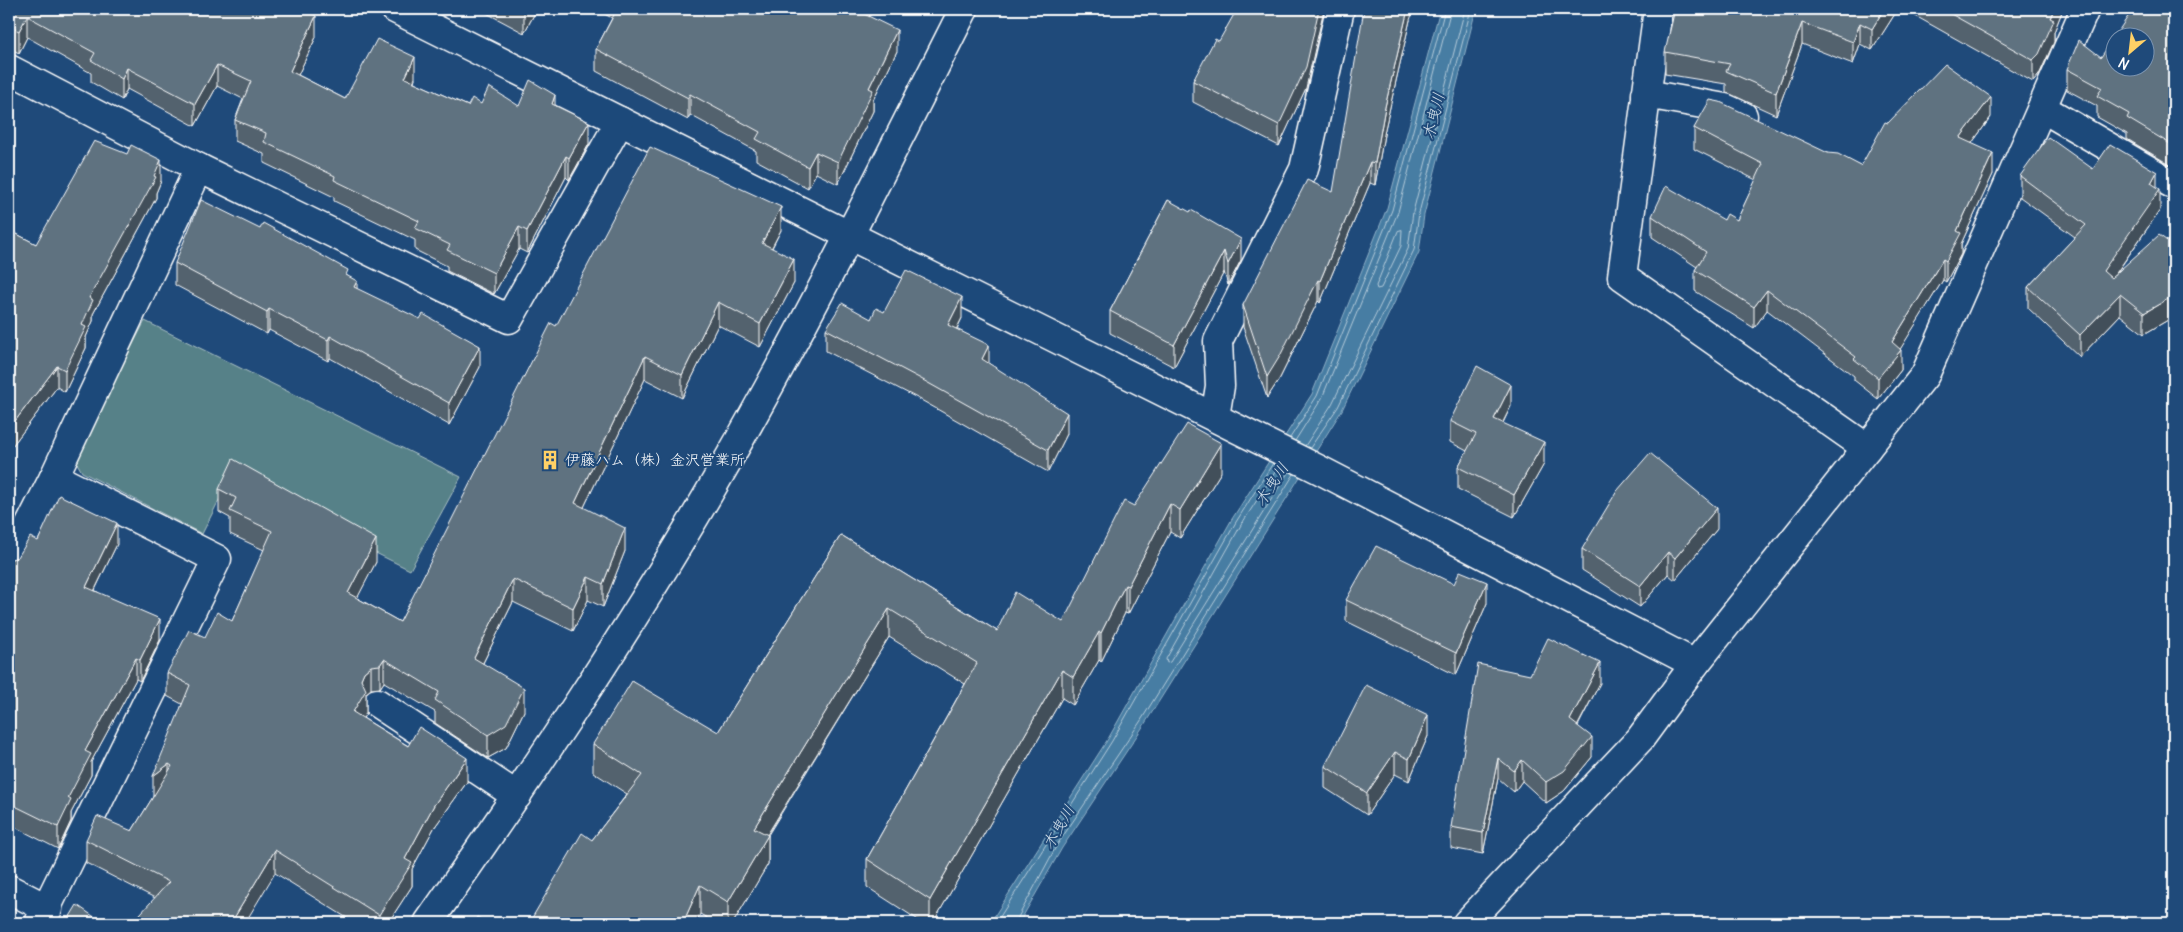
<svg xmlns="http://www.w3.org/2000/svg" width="2183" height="932" viewBox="0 0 2183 932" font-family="Delius,'Klee One',sans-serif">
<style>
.green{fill:#568188;stroke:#aac0c4}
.water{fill:#467da3;stroke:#90b1c8}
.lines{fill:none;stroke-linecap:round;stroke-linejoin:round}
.shore{stroke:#b5cbda;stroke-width:1}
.minor-casing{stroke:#fff;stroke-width:31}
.tertiary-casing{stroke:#fff;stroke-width:31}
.minor{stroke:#1f4a7a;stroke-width:28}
.tertiary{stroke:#1f4a7a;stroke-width:28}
.wall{fill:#52626e;stroke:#fff}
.shaded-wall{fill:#42505a;stroke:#fff}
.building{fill:#5f7280;stroke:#fff;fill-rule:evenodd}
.labels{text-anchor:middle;stroke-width:4;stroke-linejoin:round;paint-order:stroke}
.poi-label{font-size:15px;fill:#fff;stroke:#1f4a7a;text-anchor:start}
.water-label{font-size:16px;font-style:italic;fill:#d1dee8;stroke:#1f4a7a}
</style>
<rect width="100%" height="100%" fill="#1f4a7a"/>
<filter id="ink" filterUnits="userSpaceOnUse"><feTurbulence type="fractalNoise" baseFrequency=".02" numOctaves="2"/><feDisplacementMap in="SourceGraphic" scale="10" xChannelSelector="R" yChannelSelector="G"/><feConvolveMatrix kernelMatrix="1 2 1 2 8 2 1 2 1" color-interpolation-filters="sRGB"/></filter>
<g filter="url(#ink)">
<!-- green -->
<polygon class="green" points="145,321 461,477 410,570 233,482 230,478 202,534 82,472 74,458"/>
<!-- water -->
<polygon class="water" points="1440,9 1476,9 1424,215 1419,252 1342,410 1144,725 1062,848 1019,923 990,923 1108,739 1232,519 1312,394 1387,208"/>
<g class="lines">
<!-- shore -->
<g class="shore">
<polygon points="1402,230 1401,246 1381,288 1377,289 1376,286 1398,231"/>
<polyline points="1290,438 1317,396 1392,210 1445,9"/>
<polyline points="1295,441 1322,398 1398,212 1451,9"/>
<polyline points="1305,446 1332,404 1408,249 1413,212 1465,9"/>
<polyline points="1310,448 1338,407 1414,250 1419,213 1471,9"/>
<polyline points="1279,466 1241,525 1166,659 1167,663 1170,662 1289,471"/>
<polyline points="996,923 1112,741 1236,522 1273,463"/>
<polyline points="1015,923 1057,845 1140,722 1294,474"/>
</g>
<defs>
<g id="minor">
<polyline points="395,9 1318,469 1695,664"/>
<polyline points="1658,9 1622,276 1867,448"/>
<polyline points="9,69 199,168 509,319 620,121"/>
<polyline points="1646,94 1725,108 1743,116"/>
<polyline points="2042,108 2174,185"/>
<polyline points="1215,417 1220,386 1218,341 1304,169 1340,9"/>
<polyline points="9,566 54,477 199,168"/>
<polyline points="377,703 517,796"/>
<polyline points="9,889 48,909"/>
<polyline points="39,923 217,559 54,477"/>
<polyline points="1467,923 1640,739 1695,664 1925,375 2085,9"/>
</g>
<path id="tertiary" d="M 428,923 C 532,775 634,624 724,467 C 810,318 886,163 964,9"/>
</defs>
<!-- minor casing -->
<use href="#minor" class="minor-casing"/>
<!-- tertiary casing -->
<use href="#tertiary" class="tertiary-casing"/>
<!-- minor -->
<use href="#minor" class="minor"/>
<!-- tertiary -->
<use href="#tertiary" class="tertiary"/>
</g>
<!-- wall -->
<g class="wall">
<polygon points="9,9 316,37 298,75 345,99 415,78 414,82 468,106 481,104 519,106 555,105 589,144 569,180 566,177 527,253 519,249 494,294 447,271 447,266 415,250 415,240 334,201 334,197 264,163 264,154 235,141 235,120 243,99 217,86 195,126 127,89 122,100 91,82 91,73 27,37 19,53 9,48"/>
<polygon points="479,9 537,9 524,33"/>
<polygon points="595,9 873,9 869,17 897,51 873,100 873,111 838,184 816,173 808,188 756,160 756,151 690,115 688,120 596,71 596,49 612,18"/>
<polygon points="1792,9 1898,9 1872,50 1860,44 1853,64 1802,44 1776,115 1726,92 1726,84 1665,74 1665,52"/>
<polygon points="1903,9 2063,9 2054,32 2054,42 2039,75 2033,82"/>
<polygon points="2174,9 2172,166 2127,139 2127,134 2097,117 2097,106 2067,90 2067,69 2101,57"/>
<polygon points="1410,20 1385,129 1375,185 1370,183 1320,303 1318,301 1280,378 1267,398 1243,327 1243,305 1333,192"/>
<polygon points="1219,41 1306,88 1279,146 1193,102 1193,81"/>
<polygon points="1991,117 1972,143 1993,174 1961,244 1961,254 1946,282 1943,280 1900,349 1901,370 1878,399 1854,380 1854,376 1767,310 1754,328 1695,291 1695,270 1697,267 1652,237 1652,216 1724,220 1737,220 1756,180 1694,149 1694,128 1828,153 1861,166 1888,123"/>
<polygon points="127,154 161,181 156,193 156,198 93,314 93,321 86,337 86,348 65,392 57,387 9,450 9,230 36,244"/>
<polygon points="2093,169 2157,187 2160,210 2116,274 2174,246 2174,319 2173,317 2144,334 2120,315 2080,357 2028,308 2028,287 2075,237 2020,197 2020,176"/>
<polygon points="1168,200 1241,260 1228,285 1224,272 1174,367 1110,333 1110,311"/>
<polygon points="781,230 772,248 794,283 760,347 718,325 682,398 645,379 584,507 625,551 603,607 588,600 573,631 513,602 483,663 524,711 506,748 488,758 435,723 435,712 384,682 380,688 371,689 366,693 366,713 363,718 467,782 434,828 412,869 412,886 388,923 355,923 275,873 155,898 86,863 86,840 132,831 153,797 182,704 167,696 167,673 205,637 232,621 264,550 230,534 230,518 219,512 219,489 376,562 357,598 400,622 556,326"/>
<polygon points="175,263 348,276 357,289 480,367 449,425 330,358 328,361 269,330 267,334 175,285"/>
<polygon points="884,312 962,318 957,329 989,364 1067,434 1048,472 921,400 826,351 826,329 871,319"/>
<polygon points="1511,406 1503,423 1544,464 1514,517 1458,489 1458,467 1467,451 1450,442 1450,421"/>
<polygon points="1221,472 1180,538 1170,532 1128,614 1125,613 1101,662 1099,660 1073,705 1062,698 933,923 923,923 867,887 867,859 965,684 889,637 768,835 768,864 733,923 716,923 700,914 592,840 627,794 593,772 593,744 718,732 841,535 997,631 1063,622 1134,506"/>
<polygon points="1717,529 1675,580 1668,574 1640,607 1582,570 1582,549"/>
<polygon points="38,541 117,544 95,590 160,640 140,681 136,679 91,762 91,775 71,813 71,821 58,849 9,824 9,560 18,557"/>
<polygon points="1346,600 1487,603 1456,675 1346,621"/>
<polygon points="1530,675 1600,683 1578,726 1592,757 1564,791 1546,803 1522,781 1514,792 1498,778 1483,854 1451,848 1451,827"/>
<polygon points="1428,736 1409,781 1395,774 1367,815 1325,788 1325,766"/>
</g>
<!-- shaded-wall -->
<g class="shaded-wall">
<polygon points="526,9 537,9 524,33 524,11"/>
<polygon points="862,9 873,9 860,33 860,12"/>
<polygon points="1319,9 1324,9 1306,88 1279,146 1279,125"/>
<polygon points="1408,9 1414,9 1410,20 1385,129 1375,185 1375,163 1385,107"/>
<polygon points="1884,9 1898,9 1872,50 1872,29"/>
<polygon points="2054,9 2063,9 2054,32 2054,42 2039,75 2033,82 2033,60"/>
<polygon points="27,16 27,37 19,53 19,31"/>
<polygon points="316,16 316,37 290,92 290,71"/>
<polygon points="1802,23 1802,44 1776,115 1776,93"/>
<polygon points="1860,23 1860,44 1853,64 1853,42"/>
<polygon points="897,30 897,51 873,100 873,111 838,184 838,162 869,88"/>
<polygon points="415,57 415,78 405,99 405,78"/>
<polygon points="217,65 217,86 195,126 195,104"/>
<polygon points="127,68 127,89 122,100 122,79"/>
<polygon points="690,94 690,115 688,120 688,98"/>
<polygon points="555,95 555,117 552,104"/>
<polygon points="1991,97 1991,117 1960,159 1960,138"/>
<polygon points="589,122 589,144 569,180 569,158"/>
<polygon points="2174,140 2174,162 2172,166 2172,145"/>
<polygon points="816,152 816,173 808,188 808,167"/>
<polygon points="1993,153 1993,174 1961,244 1961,254 1946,282 1946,261 1957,231"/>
<polygon points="566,156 566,177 527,253 527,231"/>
<polygon points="161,160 161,181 156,193 156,198 93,314 93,321 86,337 86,348 65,392 65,370 82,325 89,298"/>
<polygon points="1370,162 1370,183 1320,303 1320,281"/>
<polygon points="2157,172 2157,192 2160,189 2160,210 2103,292 2103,271"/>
<polygon points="781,207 781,230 762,266 762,243"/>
<polygon points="519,227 519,249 494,294 494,273"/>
<polygon points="1241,239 1241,260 1228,285 1228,264"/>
<polygon points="1224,251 1224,272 1174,367 1174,345"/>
<polygon points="794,259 794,283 760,347 760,324"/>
<polygon points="1943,259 1943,280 1896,356 1901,350 1901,370 1878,399 1878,378 1892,342"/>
<polygon points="1318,280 1318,301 1280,378 1267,398 1267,377"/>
<polygon points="357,281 357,303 354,287"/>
<polygon points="1767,290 1767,310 1754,328 1754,307"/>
<polygon points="2120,294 2120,315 2080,357 2080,335"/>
<polygon points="2173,296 2173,317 2144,334 2144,313"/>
<polygon points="962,297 962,318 948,346 948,325"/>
<polygon points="718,302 718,325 682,398 682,375"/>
<polygon points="269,309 269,330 267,334 267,312"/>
<polygon points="330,336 330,358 328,361 328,340"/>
<polygon points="989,345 989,366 982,359"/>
<polygon points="480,346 480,367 449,425 449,403"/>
<polygon points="645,356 645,379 575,526 575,503"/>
<polygon points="57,366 57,387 9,450 9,429"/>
<polygon points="1511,385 1511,406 1494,440 1494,419"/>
<polygon points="1067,413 1067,434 1048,472 1048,450"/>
<polygon points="1544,442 1544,464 1514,517 1514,495"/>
<polygon points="1221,443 1221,472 1180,538 1180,510"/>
<polygon points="1170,504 1170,532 1128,614 1128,586"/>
<polygon points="1717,508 1717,529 1675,580 1675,558"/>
<polygon points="117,523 117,544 86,608 86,587"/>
<polygon points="625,528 625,551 603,607 603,584"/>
<polygon points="376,539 376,562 348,616 348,593"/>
<polygon points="1668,552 1668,574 1640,607 1640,586"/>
<polygon points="588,577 588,600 573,631 573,608"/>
<polygon points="513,579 513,602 474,681 474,658"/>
<polygon points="1487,582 1487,603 1456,675 1456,653"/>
<polygon points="1125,585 1125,613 1101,662 1101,633"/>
<polygon points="889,609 889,637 754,856 754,828"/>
<polygon points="160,619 160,640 140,681 140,660"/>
<polygon points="1099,632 1099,660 1073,705 1073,677"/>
<polygon points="136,658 136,679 91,762 91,775 71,813 71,821 58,849 58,827 85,751"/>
<polygon points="384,659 384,682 380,688 380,665"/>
<polygon points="1600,663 1600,683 1570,740 1570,720"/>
<polygon points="371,666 371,689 366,693 366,713 353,736 353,712 361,679 364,672"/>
<polygon points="1062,670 1062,698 933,923 930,923 930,900"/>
<polygon points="524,688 524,711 506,748 488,758 488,735"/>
<polygon points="1428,715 1428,736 1409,781 1409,759"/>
<polygon points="1592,737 1592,757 1564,791 1546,803 1546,782"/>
<polygon points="1395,752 1395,774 1367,815 1367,793"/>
<polygon points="467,758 467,782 434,828 412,869 412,886 388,923 379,923 379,915 405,859 434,805"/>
<polygon points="1498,758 1498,778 1483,854 1483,833"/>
<polygon points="1522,760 1522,781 1514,792 1514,771"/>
<polygon points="169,764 169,788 153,799 153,776"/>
<polygon points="768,835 768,864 733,923 728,923 728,902"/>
<polygon points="275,850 275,873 245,923 231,923"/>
<polygon points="700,885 700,914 696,923 683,923"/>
</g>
<!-- building -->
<g class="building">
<polygon points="9,9 305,9 316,16 290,71 345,99 377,39 415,57 405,78 468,106 472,98 481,104 489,87 519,106 530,80 555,95 552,104 589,122 569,158 566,156 527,231 519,227 494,273 447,250 450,245 415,228 419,221 334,180 335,176 264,142 266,133 235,120 251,81 217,65 195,104 127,68 122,79 91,60 95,53 27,16 19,31 9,26"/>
<polygon points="519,9 526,9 524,11"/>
<polygon points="617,9 862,9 860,12 897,30 869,88 873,90 838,162 816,152 808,167 756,139 760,132 690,94 688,98 596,49"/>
<polygon points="1237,9 1319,9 1306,67 1279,125 1193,81 1215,39 1219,41"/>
<polygon points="1364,9 1408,9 1385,107 1375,163 1370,162 1320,281 1318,280 1280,356 1267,377 1243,305 1307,180 1333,192"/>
<polygon points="1675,9 1884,9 1872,29 1860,23 1853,42 1802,23 1776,93 1726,71 1730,64 1665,52"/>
<polygon points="1942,9 2054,9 2050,18 2054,20 2039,54 2033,60"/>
<path d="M 2133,9 L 2174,9 L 2174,140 L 2172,145 L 2127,118 L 2129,114 L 2097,96 L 2102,88 L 2067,69 L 2079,40 L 2101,57 ZM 2116,38 L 2146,38 L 2146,68 L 2116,68 Z"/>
<polygon points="1945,64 1991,97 1960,138 1993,153 1957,231 1961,233 1946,261 1943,259 1892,342 1901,350 1878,378 1854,359 1856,357 1767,290 1754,307 1695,270 1706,252 1652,216 1666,186 1724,220 1727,214 1737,220 1763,164 1694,128 1710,100 1720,102 1828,153 1838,154 1861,166 1885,122 1888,123"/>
<polygon points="2048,137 2093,169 2110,144 2157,172 2151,183 2160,189 2103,271 2111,278 2159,235 2174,246 2174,297 2173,296 2144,313 2120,294 2080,335 2028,287 2086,225 2020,176"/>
<polygon points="94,141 127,154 131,145 161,160 154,176 156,177 89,298 93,300 82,325 86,327 65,370 57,366 9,429 9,230 36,244"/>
<polygon points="650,147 781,207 762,243 794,259 760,324 718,302 682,375 645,356 575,503 625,528 603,584 588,577 573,608 513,579 474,658 524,688 506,724 488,735 435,700 439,692 384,659 380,665 371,666 364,672 361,679 366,690 353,712 408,746 419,727 467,758 434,805 405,859 412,863 379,915 275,850 231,923 132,923 169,882 86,840 97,816 132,831 172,766 169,764 153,776 190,685 167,673 189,630 205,637 217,612 232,621 272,531 230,511 236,498 219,489 233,459 376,539 348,593 400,622 551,323 556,326"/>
<polygon points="201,200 260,229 263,223 348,270 346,275 357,281 354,287 420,319 423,314 480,346 449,403 330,336 328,340 269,309 267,312 175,263"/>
<polygon points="1168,200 1190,212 1191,210 1241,239 1228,264 1224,251 1174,345 1110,311"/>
<polygon points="906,270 962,297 948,325 989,345 982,359 1067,413 1048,450 921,379 826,329 842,303 871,319 876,308 884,312"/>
<polygon points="1477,366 1511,385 1494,419 1544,442 1514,495 1458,467 1476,434 1450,421"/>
<polygon points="1187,424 1221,443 1180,510 1170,504 1128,586 1125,585 1101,633 1099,632 1073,677 1062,670 930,900 867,859 977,663 889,609 754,828 768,835 728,902 700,885 683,923 529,923 582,833 592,840 642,775 593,744 632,681 718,732 841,535 997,631 1015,592 1063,622 1124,501 1134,506"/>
<polygon points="1650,453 1717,508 1675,558 1668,552 1640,586 1582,549 1617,491"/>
<polygon points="59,495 117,523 86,587 160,619 140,660 136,658 85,751 91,754 68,798 71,800 58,827 9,803 9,560 18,557 30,537 38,541"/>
<polygon points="1376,546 1454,584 1460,571 1487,582 1456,653 1346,600"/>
<polygon points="1548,638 1600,663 1570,720 1592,737 1564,771 1546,782 1522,760 1514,771 1498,758 1483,833 1451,827 1478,664 1530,675"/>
<polygon points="1366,685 1428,715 1409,759 1395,752 1367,793 1325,766"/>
<polygon points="77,905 103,923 66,923"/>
<polygon points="477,917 488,923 473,923"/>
</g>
</g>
<!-- icons -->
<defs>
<symbol id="building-bare" viewBox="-9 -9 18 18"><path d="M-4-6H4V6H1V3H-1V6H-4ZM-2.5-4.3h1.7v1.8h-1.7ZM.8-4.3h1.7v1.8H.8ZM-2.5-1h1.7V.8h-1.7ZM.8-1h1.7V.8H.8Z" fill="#ffd166" stroke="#1f4a7a" stroke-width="2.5" paint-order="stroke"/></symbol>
</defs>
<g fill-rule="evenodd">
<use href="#building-bare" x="536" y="446" width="28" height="28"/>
</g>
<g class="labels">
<!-- poi labels -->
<g class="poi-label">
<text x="565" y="465">伊藤ハム（株）金沢営業所</text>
</g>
<!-- water labels -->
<g class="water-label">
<text transform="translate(1433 116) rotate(-76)" y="6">木曳川</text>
<text transform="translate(1271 484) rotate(-57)" y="6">木曳川</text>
<text transform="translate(1058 827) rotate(-60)" y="6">木曳川</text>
</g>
</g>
<!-- margin -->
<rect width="2183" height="932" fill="none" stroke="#1f4a7a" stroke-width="30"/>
<rect x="15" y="15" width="2153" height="902" fill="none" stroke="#fff" stroke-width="2" filter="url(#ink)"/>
<!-- north arrow -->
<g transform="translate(2130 52) rotate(208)"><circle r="24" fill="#1f4a7a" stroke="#7992af"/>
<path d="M0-4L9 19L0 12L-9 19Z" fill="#ffd166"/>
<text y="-8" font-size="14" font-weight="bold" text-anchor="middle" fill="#ffffff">N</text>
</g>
</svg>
